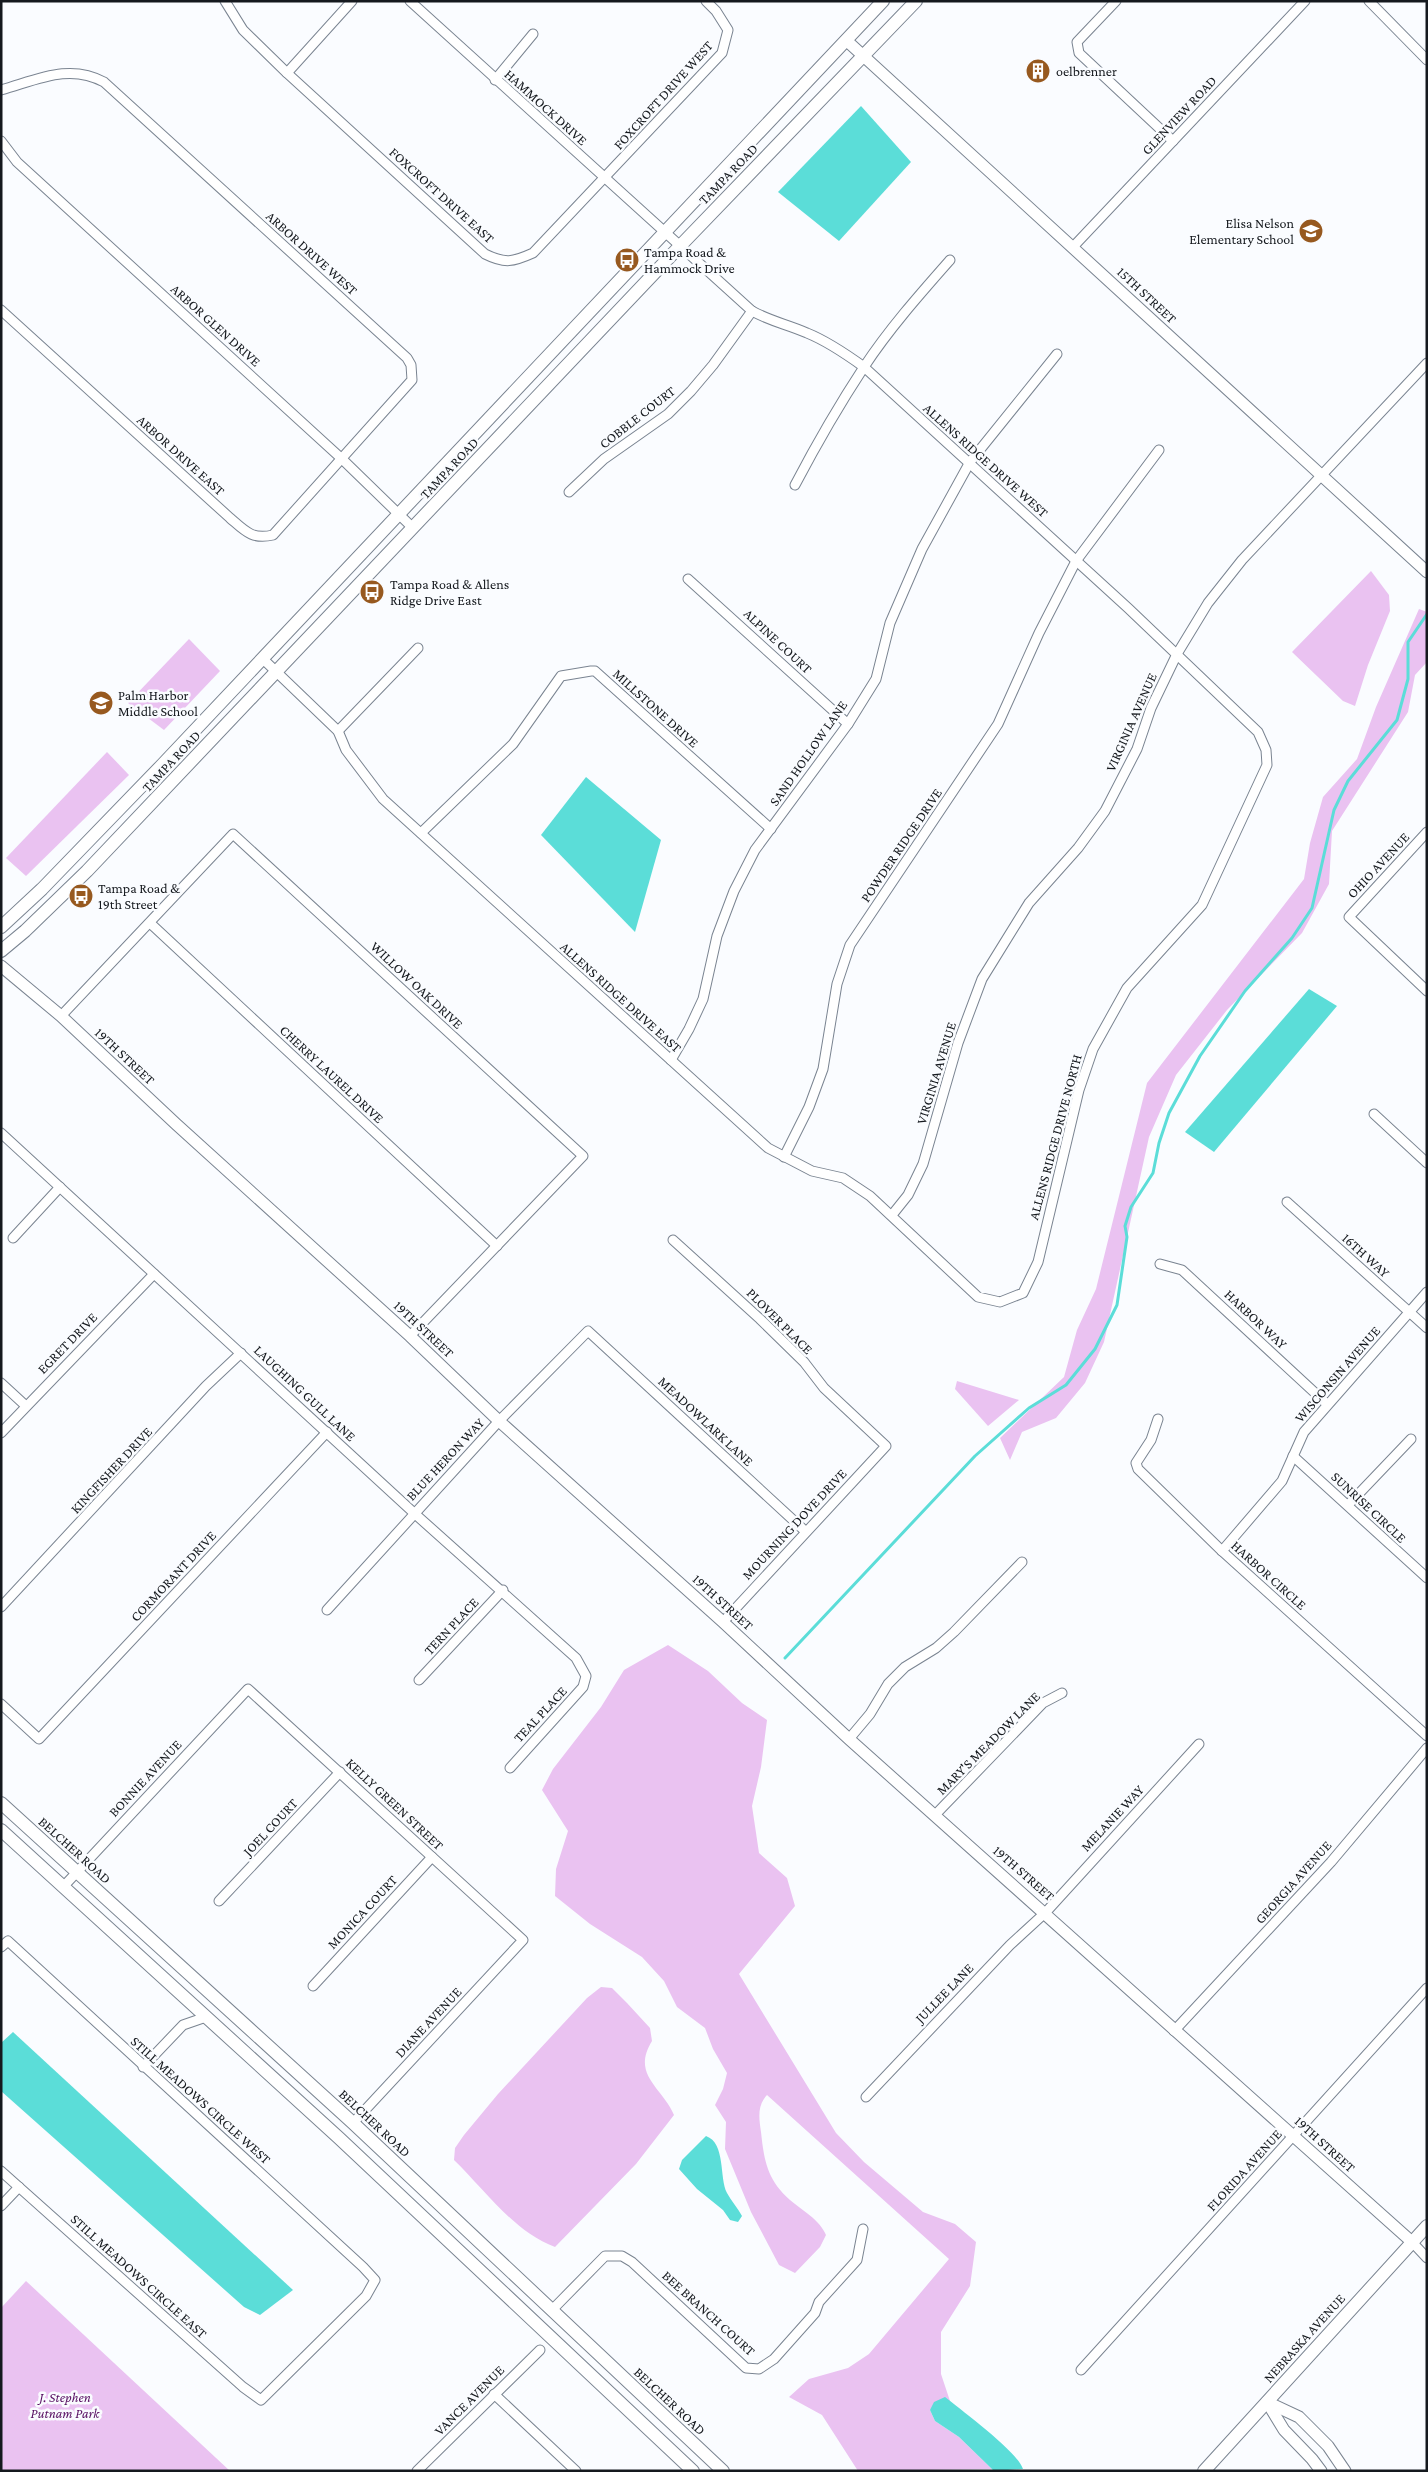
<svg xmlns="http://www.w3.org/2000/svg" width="1428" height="2472" viewBox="0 0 1428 2472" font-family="'Crimson Pro',serif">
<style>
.green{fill:#eac2f1}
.water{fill:#5bddd8}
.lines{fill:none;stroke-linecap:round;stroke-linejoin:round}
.stream{stroke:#5bddd8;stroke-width:3}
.minor-casing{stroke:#7a8491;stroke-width:11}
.tertiary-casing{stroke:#7a8491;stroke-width:13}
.secondary-casing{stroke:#7a8491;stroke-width:14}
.minor{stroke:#fff;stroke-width:9}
.tertiary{stroke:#fff;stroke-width:11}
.secondary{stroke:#fff;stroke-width:12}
.labels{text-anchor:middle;stroke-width:5;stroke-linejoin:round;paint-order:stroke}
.poi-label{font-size:14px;fill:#15191e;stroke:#fafcff;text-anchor:start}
.street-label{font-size:14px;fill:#15191e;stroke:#fafcff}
.park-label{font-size:14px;font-style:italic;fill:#570f62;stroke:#fafcff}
</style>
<rect width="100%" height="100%" fill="#fafcff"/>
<!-- green -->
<g class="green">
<polygon points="1371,571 1389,595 1390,611 1368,665 1355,706 1343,701 1292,652"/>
<polygon points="1419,609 1427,612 1427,662 1415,675 1408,712 1332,831 1329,884 1302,933 1227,1010 1176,1075 1149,1137 1104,1342 1085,1383 1056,1418 1022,1432 1010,1460 1000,1438 1064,1377 1077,1330 1096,1289 1147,1083 1304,879 1310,843 1323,797 1357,759 1376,707"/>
<polygon points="189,639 220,671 164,730 128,703"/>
<polygon points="107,752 129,775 26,876 6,858"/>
<polygon points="957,1381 1019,1400 988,1426 955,1389"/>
<path d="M 668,1645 L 708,1671 L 742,1703 L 767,1720 L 761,1767 L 752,1806 L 759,1853 L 787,1878 L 795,1906 L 739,1974 L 836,2133 L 864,2162 L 923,2212 L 955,2224 L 976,2242 L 970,2286 L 941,2332 L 941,2374 L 950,2401 L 930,2410 L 935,2421 L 959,2437 L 992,2469 L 858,2471 L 822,2415 L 789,2397 L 809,2379 L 848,2368 L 869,2354 L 949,2259 L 767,2095 C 757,2106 759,2118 761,2132 C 764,2160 767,2180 790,2200 C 803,2211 820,2220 826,2235 L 820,2247 L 795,2273 L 779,2265 L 751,2212 L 725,2149 L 726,2122 L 715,2105 L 723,2089 L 727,2073 L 713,2049 L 705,2028 L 677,2007 L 664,1981 L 642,1957 L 590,1924 L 555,1896 L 556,1869 L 568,1831 L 542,1790 L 553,1769 L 601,1707 L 624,1670 Z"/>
<path d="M 601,1987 L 612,1988 L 627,2003 L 650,2028 L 652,2041 C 631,2075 662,2087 674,2115 L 636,2164 L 555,2247 C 514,2232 485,2190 454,2160 L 455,2148 L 464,2135 L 498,2094 L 587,1998 Z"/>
<polygon points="26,2281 230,2471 1,2471 1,2308"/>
</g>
<!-- water -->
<g class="water">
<polygon points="861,106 911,162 839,241 778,192"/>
<polygon points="586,777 661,840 635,932 541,835"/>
<polygon points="1309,989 1337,1006 1214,1152 1185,1132"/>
<polygon points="13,2032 293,2290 260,2315 244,2307 1,2091 1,2043"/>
<path d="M 706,2136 C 726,2143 719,2178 727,2193 C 731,2201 738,2208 742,2216 L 738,2222 L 730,2220 L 723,2210 L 697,2189 L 679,2169 L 682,2160 Z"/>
<path d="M 945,2397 C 961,2410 1018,2452 1023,2469 L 994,2471 L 959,2437 L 935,2421 L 930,2410 L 934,2402 Z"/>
</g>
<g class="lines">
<!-- stream -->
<polyline class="stream" points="785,1658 975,1456 1029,1408 1066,1385 1095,1349 1117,1305 1127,1237 1125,1226 1131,1207 1153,1173 1159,1143 1169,1113 1200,1056 1245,991 1292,938 1312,908 1334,810 1348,781 1397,720 1408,679 1408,642 1427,614"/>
<defs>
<g id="minor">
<path d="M 225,1 L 243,30 L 287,73 L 485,254 C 505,264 513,262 533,253 L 722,53 L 728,30 L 716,11 L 706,1"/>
<polyline points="1116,1 1077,42 1079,53 1173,141"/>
<polyline points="1369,1 1427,60"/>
<polyline points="287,73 352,1"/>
<polyline points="495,80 533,34"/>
<path d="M 1,90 C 37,80 69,63 104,82 L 407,358 L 411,365 L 412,380 L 273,535 C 252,540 245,531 230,518 L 1,310"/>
<polyline points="1,141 17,162 342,459 413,528"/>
<polyline points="1073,247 1305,1"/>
<path d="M 795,485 C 816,445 839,405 864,367 C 889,329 920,294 950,260"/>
<polyline points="569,492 604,459 668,414 691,391 713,365 752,311"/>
<polyline points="688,579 848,724"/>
<path d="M 263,659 L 338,731 L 346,750 L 383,799 L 768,1148 L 812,1171 L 843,1178 L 870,1196 L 978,1297 L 1000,1302 L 1023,1293 L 1038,1262 L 1079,1090 L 1093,1049 L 1127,988 L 1202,905 L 1267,765 L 1266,750 L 1258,732 L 1128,608 L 864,367 C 846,354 827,341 807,333 C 787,324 772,322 752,311 L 410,1"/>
<polyline points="338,731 418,648"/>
<polyline points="1427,832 1349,917 1427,991"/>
<polyline points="421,833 513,744 561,676 591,671 595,671 771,829"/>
<polyline points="150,923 497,1246"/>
<polyline points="61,1016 233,834 583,1156 410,1336"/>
<polyline points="671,1060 689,1029 703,999 717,936 734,891 755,850 848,724 876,679 890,623 922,549 970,462 1057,354"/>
<polyline points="1374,1114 1427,1163"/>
<polyline points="1,1133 414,1513 576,1658 586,1676 583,1687 510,1768"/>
<polyline points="784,1157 809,1107 823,1069 837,984 850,945 998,724 1039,633 1076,561 1159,450"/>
<polyline points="1287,1202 1427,1328"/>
<polyline points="892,1215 908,1195 923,1164 958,1043 982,979 1029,903 1078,848 1105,811 1137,749 1151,708 1177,654 1208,603 1242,560 1427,363"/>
<polyline points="13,1238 60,1187"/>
<polyline points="673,1240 760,1319 804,1362 824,1388 886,1446 723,1622"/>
<polyline points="1160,1264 1182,1270 1327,1404"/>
<polyline points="1,1383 26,1406"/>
<polyline points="1158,1419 1151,1440 1136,1463 1138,1469 1222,1551 1427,1736"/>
<polyline points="1,1433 154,1274"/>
<polyline points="1293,1456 1427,1578"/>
<polyline points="1348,1505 1411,1439"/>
<polyline points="1222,1551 1282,1481 1304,1432 1427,1292"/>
<polyline points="1,1607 206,1386 241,1353"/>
<polyline points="327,1610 499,1421 588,1331 805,1531"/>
<polyline points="419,1680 503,1590"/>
<polyline points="1,1704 39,1739 327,1432"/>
<polyline points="849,1739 870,1714 888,1684 905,1667 936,1648 954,1632 1022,1562"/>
<polyline points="935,1815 1043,1703 1062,1693"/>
<polyline points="63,1887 248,1689 523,1940 353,2123"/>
<polyline points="219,1901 340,1772"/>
<polyline points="1,1947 8,1941 363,2267 375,2280 366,2296 261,2400 243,2387 1,2171"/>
<polyline points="313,1986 432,1857"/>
<polyline points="1174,2031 1331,1862 1427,1748"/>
<polyline points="143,2067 183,2025 206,2017"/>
<polyline points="866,2097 1010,1945 1046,1912 1199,1744"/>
<polyline points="1,2206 19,2187"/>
<polyline points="1412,2242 1427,2258"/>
<polyline points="552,2310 605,2256 622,2256 632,2262 746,2368 759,2369 774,2359 815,2313 819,2302 857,2260 863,2229"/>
<polyline points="1081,2370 1427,1988"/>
<polyline points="494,2394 576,2471"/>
<polyline points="417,2471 540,2350"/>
</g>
<g id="tertiary">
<polyline points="847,41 1427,572"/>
<polyline points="1,966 61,1016 176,1124 410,1336 499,1421 723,1622 849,1739 1412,2242"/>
<polyline points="1267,2402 1299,2417 1328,2446 1345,2471"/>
<polyline points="1267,2402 1284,2430 1312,2459 1321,2471"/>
</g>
<g id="secondary">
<polyline points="1,927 42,889 162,765 883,1"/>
<polyline points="1,951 25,931 87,871 681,245 916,1"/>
<polyline points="1,1803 353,2123 723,2471"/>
<polyline points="1,1830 339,2138 693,2471"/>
<polyline points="1204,2471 1427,2226"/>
</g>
</defs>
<!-- minor casing -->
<use href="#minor" class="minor-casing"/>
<!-- tertiary casing -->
<use href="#tertiary" class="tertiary-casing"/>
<!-- secondary casing -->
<use href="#secondary" class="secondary-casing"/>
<!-- minor -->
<use href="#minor" class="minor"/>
<!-- tertiary -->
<use href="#tertiary" class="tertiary"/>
<!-- secondary -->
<use href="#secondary" class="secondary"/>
</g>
<!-- icons -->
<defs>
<symbol id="building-disc" viewBox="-11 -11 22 22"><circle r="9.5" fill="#97591f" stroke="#fafcff"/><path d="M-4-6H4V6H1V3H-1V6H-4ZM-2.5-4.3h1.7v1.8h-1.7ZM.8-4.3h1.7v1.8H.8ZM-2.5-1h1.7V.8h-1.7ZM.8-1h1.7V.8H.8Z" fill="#fff"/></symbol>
<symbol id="school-disc" viewBox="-11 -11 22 22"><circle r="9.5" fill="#97591f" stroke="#fafcff"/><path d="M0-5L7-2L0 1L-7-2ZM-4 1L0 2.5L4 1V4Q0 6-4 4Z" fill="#fff"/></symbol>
<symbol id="bus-disc" viewBox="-11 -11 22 22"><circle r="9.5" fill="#97591f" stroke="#fafcff"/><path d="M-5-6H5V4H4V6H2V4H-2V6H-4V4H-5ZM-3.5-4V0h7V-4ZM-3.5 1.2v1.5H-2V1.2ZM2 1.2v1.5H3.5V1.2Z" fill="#fff"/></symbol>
</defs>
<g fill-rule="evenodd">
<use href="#building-disc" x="1024" y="57" width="28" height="28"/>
<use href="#school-disc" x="1297" y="217" width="28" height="28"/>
<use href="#bus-disc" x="613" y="246" width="28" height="28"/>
<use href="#bus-disc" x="358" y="578" width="28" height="28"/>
<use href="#school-disc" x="87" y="689" width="28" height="28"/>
<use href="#bus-disc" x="67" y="882" width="28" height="28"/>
</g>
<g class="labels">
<!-- poi labels -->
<g class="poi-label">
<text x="1056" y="76">oelbrenner</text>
<text x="1294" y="228" text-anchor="end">Elisa Nelson<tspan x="1294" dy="16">Elementary School</tspan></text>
<text x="644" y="257">Tampa Road &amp;<tspan x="644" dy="16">Hammock Drive</tspan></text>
<text x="390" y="589">Tampa Road &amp; Allens<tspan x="390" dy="16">Ridge Drive East</tspan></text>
<text x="118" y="700">Palm Harbor<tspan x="118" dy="16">Middle School</tspan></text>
<text x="98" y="893">Tampa Road &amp;<tspan x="98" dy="16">19th Street</tspan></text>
</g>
<!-- street labels -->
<g class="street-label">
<text transform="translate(663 95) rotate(-48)" y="5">FOXCROFT DRIVE WEST</text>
<text transform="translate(546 107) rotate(42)" y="5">HAMMOCK DRIVE</text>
<text transform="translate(1179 115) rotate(-47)" y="5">GLENVIEW ROAD</text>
<text transform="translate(728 174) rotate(-46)" y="5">TAMPA ROAD</text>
<text transform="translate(442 195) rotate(42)" y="5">FOXCROFT DRIVE EAST</text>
<text transform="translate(312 253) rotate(42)" y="5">ARBOR DRIVE WEST</text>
<text transform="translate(1147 295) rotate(43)" y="5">15TH STREET</text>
<text transform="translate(216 325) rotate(42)" y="5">ARBOR GLEN DRIVE</text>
<text transform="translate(637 417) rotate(-38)" y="5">COBBLE COURT</text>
<text transform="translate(181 455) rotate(42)" y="5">ARBOR DRIVE EAST</text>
<text transform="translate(986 460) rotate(42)" y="5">ALLENS RIDGE DRIVE WEST</text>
<text transform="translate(449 468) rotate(-47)" y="5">TAMPA ROAD</text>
<text transform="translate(778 641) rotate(43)" y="5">ALPINE COURT</text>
<text transform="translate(656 708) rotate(42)" y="5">MILLSTONE DRIVE</text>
<text transform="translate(1131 722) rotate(-66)" y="5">VIRGINIA AVENUE</text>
<text transform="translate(808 753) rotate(-55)" y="5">SAND HOLLOW LANE</text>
<text transform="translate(171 761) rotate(-47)" y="5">TAMPA ROAD</text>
<text transform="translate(901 845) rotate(-56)" y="5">POWDER RIDGE DRIVE</text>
<text transform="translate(1378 865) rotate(-47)" y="5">OHIO AVENUE</text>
<text transform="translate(417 985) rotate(43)" y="5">WILLOW OAK DRIVE</text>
<text transform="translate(621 997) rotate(42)" y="5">ALLENS RIDGE DRIVE EAST</text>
<text transform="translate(125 1056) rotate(43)" y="5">19TH STREET</text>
<text transform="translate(936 1073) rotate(-73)" y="5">VIRGINIA AVENUE</text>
<text transform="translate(332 1074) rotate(43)" y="5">CHERRY LAUREL DRIVE</text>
<text transform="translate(1055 1137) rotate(-75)" y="5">ALLENS RIDGE DRIVE NORTH</text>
<text transform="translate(1366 1255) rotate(42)" y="5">16TH WAY</text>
<text transform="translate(1256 1319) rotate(43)" y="5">HARBOR WAY</text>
<text transform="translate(780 1321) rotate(45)" y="5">PLOVER PLACE</text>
<text transform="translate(424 1329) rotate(43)" y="5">19TH STREET</text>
<text transform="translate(67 1343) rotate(-46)" y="5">EGRET DRIVE</text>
<text transform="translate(1337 1374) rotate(-49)" y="5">WISCONSIN AVENUE</text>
<text transform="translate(305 1393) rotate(43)" y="5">LAUGHING GULL LANE</text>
<text transform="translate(706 1421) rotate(43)" y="5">MEADOWLARK LANE</text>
<text transform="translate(445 1459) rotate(-47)" y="5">BLUE HERON WAY</text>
<text transform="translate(111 1470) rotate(-47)" y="5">KINGFISHER DRIVE</text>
<text transform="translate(1369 1507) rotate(43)" y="5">SUNRISE CIRCLE</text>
<text transform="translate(794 1524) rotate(-47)" y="5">MOURNING DOVE DRIVE</text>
<text transform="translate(1269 1575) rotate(42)" y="5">HARBOR CIRCLE</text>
<text transform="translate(173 1576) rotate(-47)" y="5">CORMORANT DRIVE</text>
<text transform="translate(723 1602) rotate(42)" y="5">19TH STREET</text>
<text transform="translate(451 1626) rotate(-47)" y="5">TERN PLACE</text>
<text transform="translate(540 1714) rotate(-47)" y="5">TEAL PLACE</text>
<text transform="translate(988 1743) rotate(-45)" y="5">MARY'S MEADOW LANE</text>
<text transform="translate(145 1778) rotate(-47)" y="5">BONNIE AVENUE</text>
<text transform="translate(395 1804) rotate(43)" y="5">KELLY GREEN STREET</text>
<text transform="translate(1112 1818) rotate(-47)" y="5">MELANIE WAY</text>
<text transform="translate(270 1827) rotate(-47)" y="5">JOEL COURT</text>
<text transform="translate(75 1850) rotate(42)" y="5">BELCHER ROAD</text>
<text transform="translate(1024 1873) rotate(41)" y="5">19TH STREET</text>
<text transform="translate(1293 1882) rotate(-48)" y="5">GEORGIA AVENUE</text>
<text transform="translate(362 1912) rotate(-47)" y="5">MONICA COURT</text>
<text transform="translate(944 1993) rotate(-46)" y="5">JULLEE LANE</text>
<text transform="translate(428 2022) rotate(-47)" y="5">DIANE AVENUE</text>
<text transform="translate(201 2100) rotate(42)" y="5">STILL MEADOWS CIRCLE WEST</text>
<text transform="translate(375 2123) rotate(43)" y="5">BELCHER ROAD</text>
<text transform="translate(1325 2144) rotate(42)" y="5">19TH STREET</text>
<text transform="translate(1244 2170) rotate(-48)" y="5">FLORIDA AVENUE</text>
<text transform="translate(139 2276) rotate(42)" y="5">STILL MEADOWS CIRCLE EAST</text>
<text transform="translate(709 2313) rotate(42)" y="5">BEE BRANCH COURT</text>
<text transform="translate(1304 2338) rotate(-48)" y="5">NEBRASKA AVENUE</text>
<text transform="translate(469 2400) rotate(-45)" y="5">VANCE AVENUE</text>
<text transform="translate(670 2401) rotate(43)" y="5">BELCHER ROAD</text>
</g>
<!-- park labels -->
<g class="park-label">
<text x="65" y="2402">J. Stephen<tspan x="65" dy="16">Putnam Park</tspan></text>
</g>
</g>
<!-- border -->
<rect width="1428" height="2472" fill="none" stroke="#15191e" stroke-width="5"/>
</svg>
